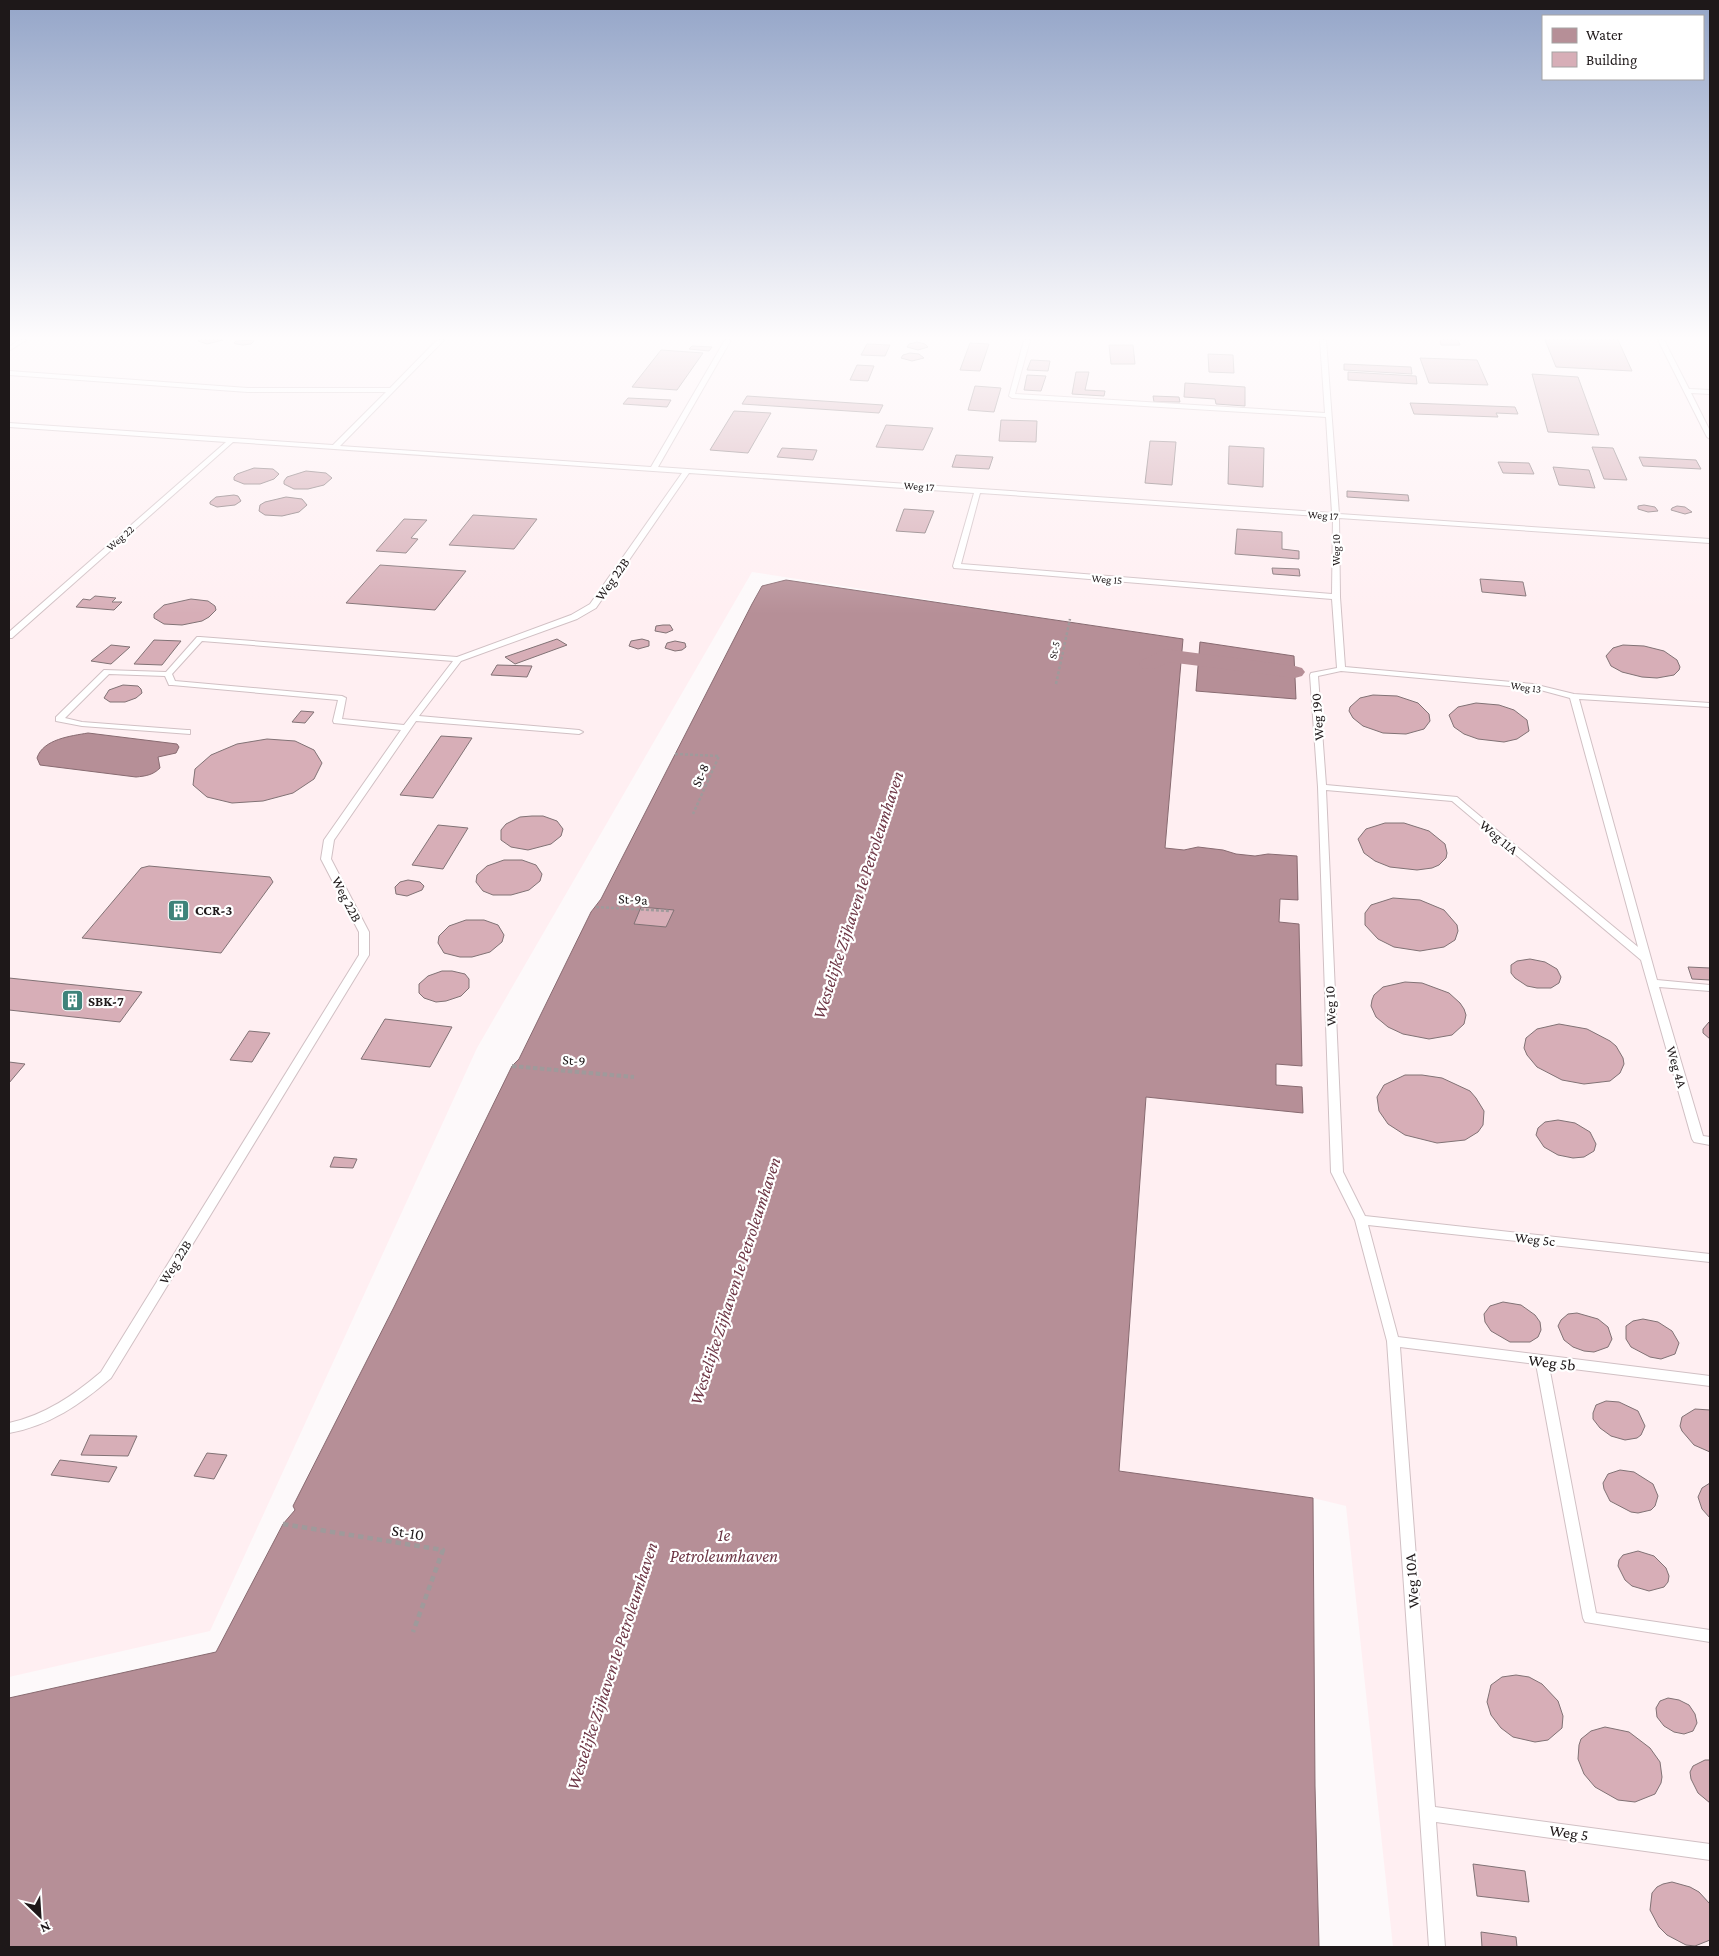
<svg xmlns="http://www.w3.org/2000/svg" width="1719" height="1956" viewBox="0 0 1719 1956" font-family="'Crimson Pro',serif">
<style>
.built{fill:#ffeff2}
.water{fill:#b68f97;stroke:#886b71}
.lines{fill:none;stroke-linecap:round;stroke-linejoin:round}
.canal{fill:#b68f97;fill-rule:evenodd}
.building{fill:#d7aeb7;stroke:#817275}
.service-casing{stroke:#d1c0c4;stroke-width:2}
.path-far2{stroke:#9f9a9b;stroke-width:2.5;stroke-dasharray:3 2;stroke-linecap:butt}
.path-far1{stroke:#9f9a9b;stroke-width:4;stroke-dasharray:4.5 2.5;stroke-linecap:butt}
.path{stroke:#9f9a9b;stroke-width:4.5;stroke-dasharray:5.5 4;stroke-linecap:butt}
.service{fill:#fff;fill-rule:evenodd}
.labels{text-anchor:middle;stroke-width:4.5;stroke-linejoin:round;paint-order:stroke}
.far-street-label{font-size:11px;fill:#1e1819;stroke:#fff}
.street-label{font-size:14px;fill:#1e1819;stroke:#fff}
.poi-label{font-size:14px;font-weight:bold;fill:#1e1819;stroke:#fff;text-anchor:start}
.near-street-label{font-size:16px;fill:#1e1819;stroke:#fff}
.near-water-label{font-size:18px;font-style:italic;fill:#6e3746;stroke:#fff}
</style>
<rect width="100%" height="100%" fill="#fdf9fa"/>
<!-- built -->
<polygon class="built" points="9,340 1710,340 1710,1947 1393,1947 1346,1506 1313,1498 1119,1471 1146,1097 1303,1113 1302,1088 1276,1085 1276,1064 1301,1066 1298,924 1279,922 1279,899 1298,900 1268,854 1255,856 1236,854 1223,850 1198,847 1184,850 1165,848 1182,639 752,572 477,1048 210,1631 9,1677"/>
<!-- water -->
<g class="water">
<polygon points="786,580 1183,639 1165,848 1184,850 1198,847 1223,850 1236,854 1255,856 1268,854 1297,856 1298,900 1280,899 1279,922 1299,924 1302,1066 1276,1064 1276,1085 1302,1087 1303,1113 1146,1097 1119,1471 1313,1498 1315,1786 1319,1947 9,1947 9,1698 216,1652 283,1524 295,1510 293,1506 394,1307 512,1066 519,1059 591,912 601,899 752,604 762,586"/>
<polygon points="1200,642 1294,656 1296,699 1196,691"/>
<path d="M 88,733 L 177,744 L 179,747 L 176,753 L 158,757 L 160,768 C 153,775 146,776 136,777 L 40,765 L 37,758 C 43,739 71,736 88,733 Z"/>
</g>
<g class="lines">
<!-- canal -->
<path class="canal" d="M 1165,649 L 1295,666 L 1302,668 L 1305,672 L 1302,676 L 1295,678 L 1168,662 C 1159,667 1153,671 1142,668 L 1139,664 L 1142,660 Z"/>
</g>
<!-- building -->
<g class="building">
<polygon points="223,340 207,344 198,341 198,340"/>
<polygon points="1440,340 1458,340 1460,345 1441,345"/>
<polygon points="1545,340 1618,340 1632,371 1556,367"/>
<polygon points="236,341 253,340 254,341 251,344 243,345 236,344 234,343"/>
<polygon points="917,342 925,344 928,347 918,350 907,347 909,344"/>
<polygon points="970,343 989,344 980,371 960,370"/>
<polygon points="867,344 890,345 885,356 861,355"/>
<polygon points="1109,345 1133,345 1135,364 1111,364"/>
<polygon points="692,346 712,347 709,351 689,349"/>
<polygon points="661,350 703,353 677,390 632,387"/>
<polygon points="910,353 919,354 924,358 912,361 901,358 903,355"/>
<polygon points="1208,354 1233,355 1234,373 1209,372"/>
<polygon points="1420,358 1477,360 1488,385 1429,383"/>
<polygon points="1031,360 1050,361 1048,371 1027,370"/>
<polygon points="1344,364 1411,367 1412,374 1344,370"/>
<polygon points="857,365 874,366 868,381 850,380"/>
<polygon points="1076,372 1089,372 1085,390 1105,391 1104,396 1072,394"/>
<polygon points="1348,372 1416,376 1417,384 1348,380"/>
<polygon points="1532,374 1578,377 1599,435 1548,432"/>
<polygon points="1027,375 1046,376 1041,391 1024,390"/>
<polygon points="1185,383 1245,387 1245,406 1216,404 1215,399 1184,397"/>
<polygon points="975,386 1001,388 994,412 968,410"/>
<polygon points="747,396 883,405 879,413 742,404"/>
<polygon points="1153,396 1179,397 1180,402 1154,402"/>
<polygon points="628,398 671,400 667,407 623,404"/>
<polygon points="1410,403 1515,407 1518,414 1496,413 1498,417 1414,414"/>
<polygon points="734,411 771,413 748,453 710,450"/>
<polygon points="1001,420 1037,421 1036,442 999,441"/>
<polygon points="886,425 933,428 923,450 876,447"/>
<polygon points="1150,441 1176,442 1172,485 1145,483"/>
<polygon points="1229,446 1264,448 1263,487 1228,484"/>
<polygon points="1592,447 1613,448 1627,480 1604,479"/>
<polygon points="782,448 817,450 813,460 777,457"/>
<polygon points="956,455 993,457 989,469 952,467"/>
<polygon points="1639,457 1696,460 1701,469 1643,466"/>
<polygon points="1498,462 1529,463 1534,474 1503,473"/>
<polygon points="1553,467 1589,470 1595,488 1559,485"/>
<polygon points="254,468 273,469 279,474 274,479 260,484 244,484 234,480 234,477 237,474"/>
<polygon points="306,471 326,473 332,478 324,485 308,489 294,489 284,484 284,481 287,477"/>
<polygon points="1347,491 1408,495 1409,501 1347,497"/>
<polygon points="234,495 238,496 241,501 235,505 217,507 210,504 210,502 216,497"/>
<polygon points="286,497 302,499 307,505 299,512 282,516 265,515 259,511 260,505 265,502"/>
<polygon points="1644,505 1655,507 1658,511 1648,512 1638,509 1638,506"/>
<polygon points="1677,506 1685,507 1692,512 1685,514 1671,510 1672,508"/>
<polygon points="904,509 934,511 925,533 896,531"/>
<polygon points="473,515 537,519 514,549 449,545"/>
<polygon points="404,519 427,520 411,538 418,539 406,553 376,551"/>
<polygon points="1237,529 1282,532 1282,549 1299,551 1299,559 1235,554"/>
<polygon points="380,565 466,571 435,610 346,603"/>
<polygon points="1272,568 1299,569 1300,576 1273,574"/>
<polygon points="1480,579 1523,582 1526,596 1482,592"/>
<polygon points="95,596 116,598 112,602 122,602 114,610 76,607 83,599 90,600"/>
<polygon points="191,599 208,601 215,606 216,610 209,617 202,621 182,625 164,624 154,618 154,614 164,605"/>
<polygon points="663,625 670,625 673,630 666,633 655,631 656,626"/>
<polygon points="557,639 567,645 515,664 505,657"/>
<polygon points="642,639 649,641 649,646 638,649 629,646 631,641"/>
<polygon points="154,640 181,641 162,665 134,664"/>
<polygon points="675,641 685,643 686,647 682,650 675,651 665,648 667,643"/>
<polygon points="111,645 130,647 111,664 91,661"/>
<polygon points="1623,645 1644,646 1664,651 1677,660 1680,667 1679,670 1674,675 1657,678 1642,677 1622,672 1611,666 1606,656 1613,648"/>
<polygon points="497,665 532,666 527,677 491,675"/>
<polygon points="123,685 138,686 141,689 142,693 136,698 125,702 110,702 104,698 109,690"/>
<polygon points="1373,695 1397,696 1418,703 1429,714 1430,721 1424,729 1406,734 1383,733 1363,726 1353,718 1349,711 1350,707 1360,698"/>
<polygon points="1476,703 1499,705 1514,710 1527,720 1529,731 1517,739 1504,742 1478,739 1464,734 1454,727 1449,715 1458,707"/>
<polygon points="301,711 314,712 305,723 292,722"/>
<polygon points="441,736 472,738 433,798 400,795"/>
<polygon points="267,739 295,741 314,750 322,763 314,779 293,793 263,801 232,803 207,797 193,785 195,769 211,755 237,744"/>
<polygon points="532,816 543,816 557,821 563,829 561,836 551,844 528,850 511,847 501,840 501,830 506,824 520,817"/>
<polygon points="1385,823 1404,823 1429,831 1445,844 1447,853 1446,858 1439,865 1432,868 1417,870 1390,867 1375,861 1364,853 1358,839 1366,829"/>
<polygon points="438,825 468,828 443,869 412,865"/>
<polygon points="504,860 522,860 536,865 542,874 540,881 529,890 511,895 493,895 483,891 476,882 477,875 487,866"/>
<polygon points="149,866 270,877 273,882 221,953 82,938 141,868"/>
<polygon points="408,880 420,882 424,886 422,890 407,896 396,894 395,887 400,882"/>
<polygon points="1393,898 1420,900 1444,910 1457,925 1458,931 1455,940 1444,947 1420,951 1394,947 1378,939 1365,925 1365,913 1371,905"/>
<polygon points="641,907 674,910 666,927 634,924"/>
<polygon points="466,920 484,920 498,925 504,935 502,942 490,952 472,957 460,957 444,953 438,943 439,936 449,926"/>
<polygon points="1530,959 1545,962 1557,969 1561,977 1559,983 1551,988 1537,988 1527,986 1515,978 1511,973 1511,965 1517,961"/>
<polygon points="1688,967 1710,968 1710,980 1692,979"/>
<polygon points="442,971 452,971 465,974 469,979 469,988 461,996 446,1001 436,1002 424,998 419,993 419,984 428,976"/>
<polygon points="9,978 142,992 120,1022 9,1010"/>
<polygon points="1405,982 1422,983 1449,993 1460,1003 1464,1009 1466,1015 1464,1024 1452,1035 1429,1039 1403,1034 1388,1027 1376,1017 1371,1006 1372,1000 1374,995 1383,987"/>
<polygon points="385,1019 452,1027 430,1067 361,1059"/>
<polygon points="1709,1022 1710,1022 1710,1039 1703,1033 1703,1029"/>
<polygon points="1559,1024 1587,1029 1610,1041 1616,1046 1623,1058 1624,1064 1620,1073 1610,1081 1584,1084 1562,1080 1537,1067 1527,1055 1524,1048 1526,1038 1537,1029"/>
<polygon points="249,1031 270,1033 252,1062 230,1060"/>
<polygon points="9,1062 25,1064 9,1083"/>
<polygon points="1405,1075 1422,1075 1442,1078 1470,1091 1476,1098 1484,1111 1483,1125 1478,1132 1465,1140 1437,1143 1405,1135 1388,1124 1379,1111 1377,1097 1384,1085"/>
<polygon points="1558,1120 1575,1123 1590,1132 1596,1144 1594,1151 1584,1157 1573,1158 1558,1155 1544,1147 1536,1135 1538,1128 1545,1122"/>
<polygon points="334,1157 357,1159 353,1168 330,1167"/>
<polygon points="1503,1302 1521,1305 1535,1315 1540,1322 1541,1330 1538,1337 1530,1342 1510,1342 1491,1331 1485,1322 1484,1314 1490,1306"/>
<polygon points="1577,1313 1598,1319 1608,1327 1612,1339 1608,1347 1594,1352 1584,1351 1573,1347 1564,1340 1558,1326 1561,1320 1568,1314"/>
<polygon points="1643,1319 1658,1322 1672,1331 1679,1343 1675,1354 1661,1359 1650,1357 1631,1347 1626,1339 1626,1326 1633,1321"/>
<polygon points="1606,1401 1619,1402 1638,1411 1645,1426 1641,1435 1637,1438 1625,1440 1611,1436 1600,1428 1593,1419 1593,1413 1596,1405"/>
<polygon points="1695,1409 1710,1410 1710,1452 1694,1445 1682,1431 1680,1426 1682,1417"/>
<polygon points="90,1435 137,1436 128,1456 81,1455"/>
<polygon points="207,1453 227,1455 214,1479 194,1476"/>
<polygon points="60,1460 117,1467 109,1482 51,1475"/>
<polygon points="1620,1470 1634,1472 1653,1484 1658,1496 1655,1506 1651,1510 1638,1513 1631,1512 1610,1501 1604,1489 1603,1483 1608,1474"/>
<polygon points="1710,1483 1710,1518 1702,1509 1698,1497 1702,1488"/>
<polygon points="1638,1551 1654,1556 1666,1568 1669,1576 1668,1582 1664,1587 1649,1591 1632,1586 1625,1580 1618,1566 1619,1560 1623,1555"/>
<polygon points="1516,1675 1529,1677 1542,1684 1558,1701 1563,1716 1562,1728 1548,1740 1535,1742 1513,1737 1501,1728 1491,1715 1487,1702 1491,1685 1502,1677"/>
<polygon points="1668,1698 1679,1700 1689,1705 1695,1714 1697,1723 1693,1731 1684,1734 1674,1732 1664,1726 1657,1717 1656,1708 1660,1701"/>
<polygon points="1605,1727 1629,1732 1650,1748 1660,1762 1662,1777 1661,1783 1655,1794 1635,1802 1618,1800 1595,1787 1584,1774 1578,1759 1579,1745 1581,1739 1591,1731"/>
<polygon points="1705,1760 1710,1760 1710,1803 1698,1793 1691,1779 1690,1772 1693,1766"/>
<polygon points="1473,1864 1525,1871 1529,1902 1477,1896"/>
<polygon points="1672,1882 1690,1887 1699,1892 1710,1904 1710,1940 1695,1946 1686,1945 1667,1935 1659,1927 1650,1910 1652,1893 1657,1887 1663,1884"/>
<polygon points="1481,1932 1516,1937 1517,1947 1482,1947"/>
</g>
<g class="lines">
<defs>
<g id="service">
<polygon points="19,340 26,340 9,351 9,347"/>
<path d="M 437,340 L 444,340 L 340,446 L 651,467 L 725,340 L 731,340 L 658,467 L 1332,513 L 1326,417 L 1012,398 L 1009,396 L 1024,340 L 1030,340 L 1015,394 L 1325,413 L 1320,340 L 1326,340 L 1339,514 L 1710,539 L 1710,543 L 1339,518 L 1340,597 L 1345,667 L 1533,684 L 1574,694 L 1710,703 L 1710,707 L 1579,699 L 1657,980 L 1710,985 L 1710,991 L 1659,987 L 1703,1136 L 1710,1137 L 1710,1145 L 1694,1142 L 1692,1139 L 1641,960 L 1452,801 L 1326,790 L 1343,1172 L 1365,1216 L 1710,1254 L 1710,1262 L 1368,1225 L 1398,1337 L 1710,1376 L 1710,1386 L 1549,1366 L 1596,1613 L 1710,1630 L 1710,1642 L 1585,1622 L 1583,1618 L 1536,1364 L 1400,1347 L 1435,1807 L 1710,1844 L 1710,1860 L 1436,1822 L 1445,1947 L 1429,1947 L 1387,1341 L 1355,1220 L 1331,1172 L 1318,787 L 1310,675 L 1311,673 L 1337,668 L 1332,599 L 954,568 L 953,566 L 974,493 L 689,473 L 596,608 L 577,619 L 461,661 L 419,716 L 579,730 L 583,732 L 579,734 L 416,721 L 334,840 L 331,859 L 369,932 L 369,955 L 111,1378 C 81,1404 49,1426 9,1433 L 9,1423 C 45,1415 74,1395 101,1372 L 359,955 L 359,932 L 321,859 L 324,840 L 401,730 L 334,723 L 333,721 L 338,700 L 172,685 L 169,685 L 165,676 L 109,674 L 65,718 L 82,722 L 187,730 L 190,730 L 190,734 L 82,726 L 56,721 L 56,717 L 104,670 L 166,672 L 197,637 L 200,637 L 457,657 L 571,615 L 590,604 L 682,473 L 233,442 L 12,638 L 9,638 L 9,632 L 226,442 L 9,427 L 9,423 L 333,445 L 386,392 L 248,392 L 9,375 L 9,371 L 248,388 L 390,388 ZM 980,493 L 1333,517 L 1332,594 L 961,564 ZM 202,641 L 453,661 L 404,725 L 342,719 L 346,698 L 342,696 L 175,681 L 172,674 ZM 1341,671 L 1533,688 L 1570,698 L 1638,947 L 1457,797 L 1326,785 L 1318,676 Z"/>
<polygon points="1658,340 1664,340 1689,389 1710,390 1710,394 1691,393 1710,431 1710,439 1707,437"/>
</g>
</defs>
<!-- service casing -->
<use href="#service" class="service-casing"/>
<!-- path-far2 -->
<g class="path-far2">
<polyline points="1056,684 1070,619"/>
<polyline points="675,754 719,756 693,814"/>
<polyline points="596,907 669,911"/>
</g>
<!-- path-far1 -->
<polyline class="path-far1" points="512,1066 634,1077"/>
<!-- path -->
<polyline class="path" points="283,1524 443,1550 413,1632"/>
<!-- service -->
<use href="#service" class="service"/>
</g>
<!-- sky -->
<linearGradient id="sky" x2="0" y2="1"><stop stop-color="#94a5c8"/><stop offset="0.55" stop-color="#fefcfd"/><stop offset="1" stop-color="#fefcfd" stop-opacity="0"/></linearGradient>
<rect width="1719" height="614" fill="url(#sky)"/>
<!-- icons -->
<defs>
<symbol id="building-square" viewBox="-11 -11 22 22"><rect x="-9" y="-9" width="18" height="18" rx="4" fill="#3e837a" stroke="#fff"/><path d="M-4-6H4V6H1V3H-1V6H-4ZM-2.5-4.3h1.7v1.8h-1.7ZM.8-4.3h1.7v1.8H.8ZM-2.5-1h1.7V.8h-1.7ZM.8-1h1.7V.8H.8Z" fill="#fff"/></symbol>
</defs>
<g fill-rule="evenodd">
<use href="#building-square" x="166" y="898" width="25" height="25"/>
<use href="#building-square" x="60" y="988" width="25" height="25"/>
</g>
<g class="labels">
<!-- far-street labels -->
<g class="far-street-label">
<text transform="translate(919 486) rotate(4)" y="4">Weg 17</text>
<text transform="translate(1323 515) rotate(4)" y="4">Weg 17</text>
<text transform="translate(120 538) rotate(-41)" y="4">Weg 22</text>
<text transform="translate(1336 550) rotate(-90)" y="4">Weg 10</text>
<text transform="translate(1107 579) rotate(5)" y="4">Weg 15</text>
<text transform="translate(1054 650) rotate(-78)" y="4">St-5</text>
<text transform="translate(1526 687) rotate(8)" y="4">Weg 13</text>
</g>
<!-- street labels -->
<g class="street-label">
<text transform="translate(612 579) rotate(-55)" y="5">Weg 22B</text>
<text transform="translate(1317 717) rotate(-94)" y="5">Weg 190</text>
<text transform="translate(700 775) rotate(-66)" y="5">St-8</text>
<text transform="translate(1499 837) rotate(40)" y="5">Weg 11A</text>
<text transform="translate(347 899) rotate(63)" y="5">Weg 22B</text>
<text transform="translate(633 899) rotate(3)" y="5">St-9a</text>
<text transform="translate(1330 1006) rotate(-92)" y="5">Weg 10</text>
<text transform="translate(574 1060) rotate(5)" y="5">St-9</text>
<text transform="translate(1677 1067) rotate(74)" y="5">Weg 4A</text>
<text transform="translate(1535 1239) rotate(6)" y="5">Weg 5c</text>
<text transform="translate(175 1262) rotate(-58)" y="5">Weg 22B</text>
</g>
<!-- poi labels -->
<g class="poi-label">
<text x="195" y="915">CCR-3</text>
<text x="88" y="1006">SBK-7</text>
</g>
<!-- near-street labels -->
<g class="near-street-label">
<text transform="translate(1552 1362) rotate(7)" y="6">Weg 5b</text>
<text transform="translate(408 1532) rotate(9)" y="6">St-10</text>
<text transform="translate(1411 1581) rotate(-94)" y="6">Weg 10A</text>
<text transform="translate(1569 1832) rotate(8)" y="6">Weg 5</text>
</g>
<!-- near-water labels -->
<g class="near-water-label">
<text transform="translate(858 895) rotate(-72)" y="6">Westelijke Zijhaven 1e Petroleumhaven</text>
<text transform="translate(735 1281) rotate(-72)" y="6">Westelijke Zijhaven 1e Petroleumhaven</text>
<text x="724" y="1541">1e<tspan x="724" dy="21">Petroleumhaven</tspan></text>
<text transform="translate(612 1666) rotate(-72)" y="6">Westelijke Zijhaven 1e Petroleumhaven</text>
</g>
</g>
<!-- border -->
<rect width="1719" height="1956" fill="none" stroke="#1e1819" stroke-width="20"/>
<!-- legend -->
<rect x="1542" y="15" width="162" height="65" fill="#ffffff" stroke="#a5a3a3"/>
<rect x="1552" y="28" width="25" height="15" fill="#b68f97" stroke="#a5a3a3"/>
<text x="1586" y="40" font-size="15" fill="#1e1819">Water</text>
<rect x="1552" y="52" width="25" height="15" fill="#d7aeb7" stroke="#a5a3a3"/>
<text x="1586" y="65" font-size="15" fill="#1e1819">Building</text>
<!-- north arrow -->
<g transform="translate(40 1916) rotate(155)" stroke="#ffffff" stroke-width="4" paint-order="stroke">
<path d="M0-4L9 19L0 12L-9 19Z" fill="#1e1819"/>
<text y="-8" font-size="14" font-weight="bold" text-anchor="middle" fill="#1e1819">N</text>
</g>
</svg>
